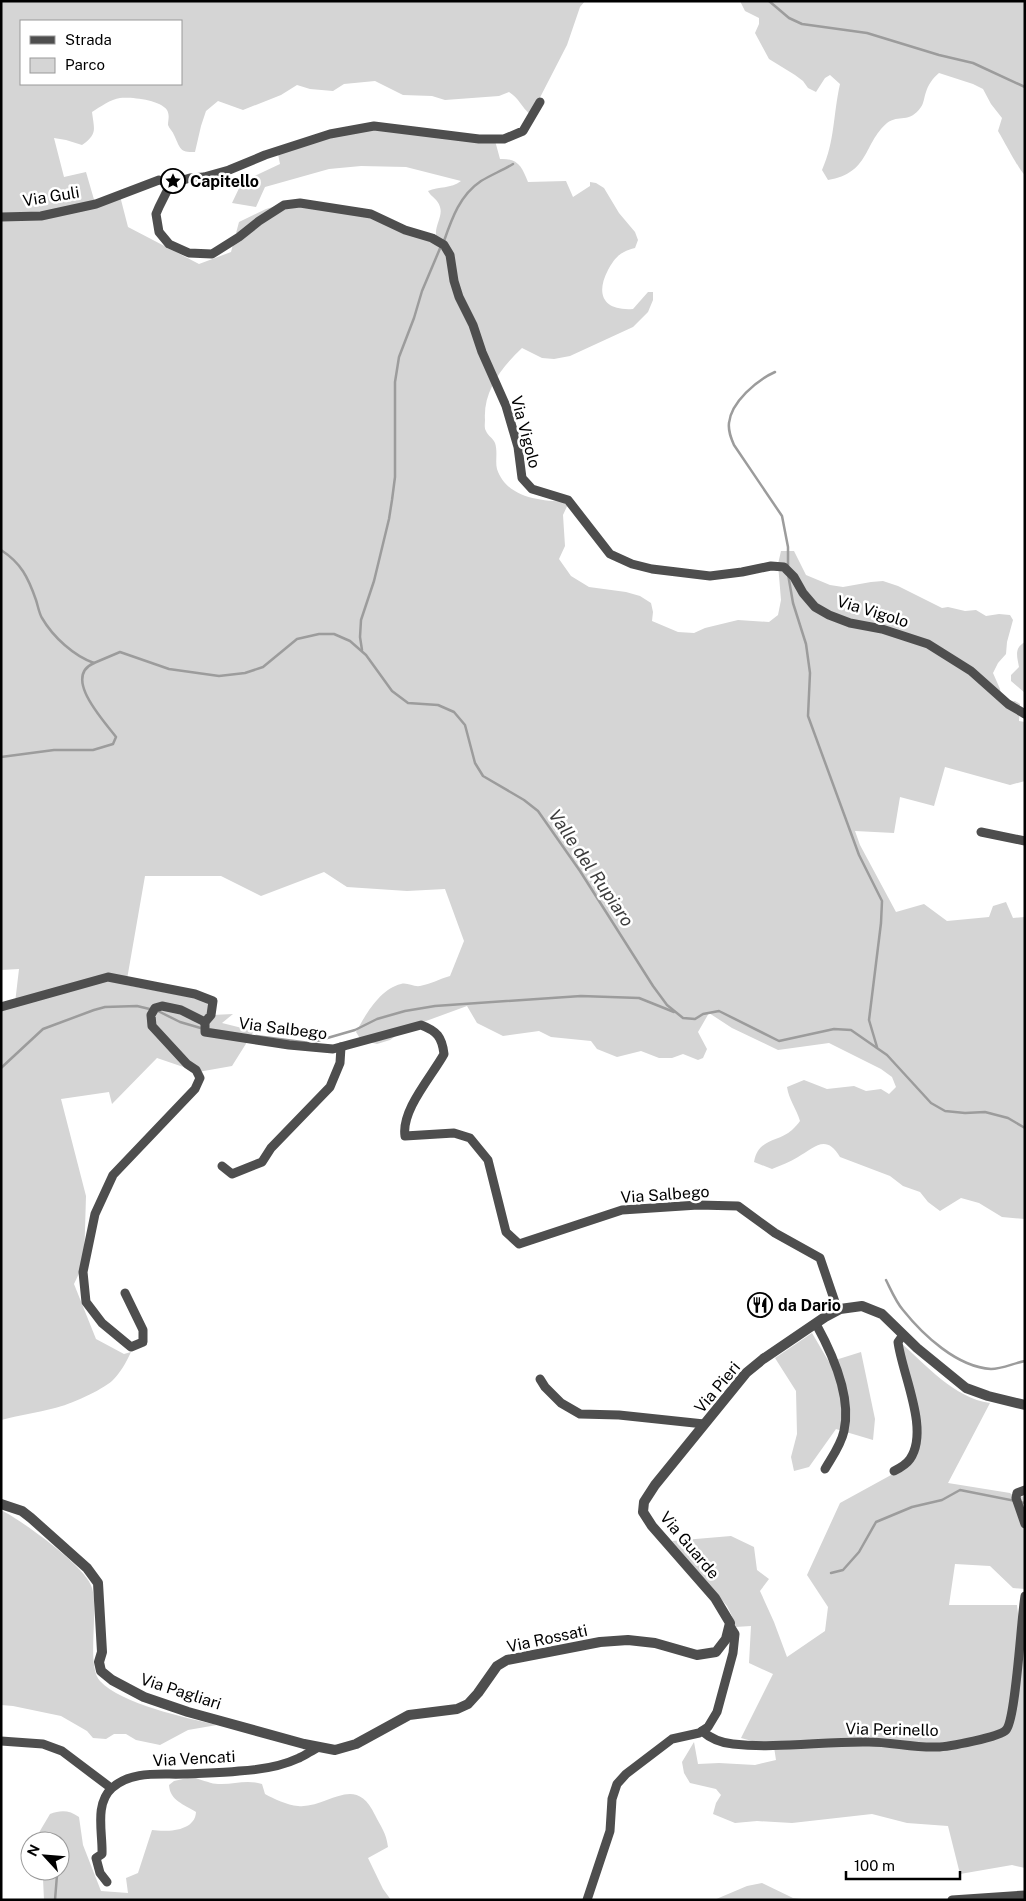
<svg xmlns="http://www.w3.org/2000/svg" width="1026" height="1901" viewBox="0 0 1026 1901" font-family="'Public Sans',sans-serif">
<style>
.green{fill:#d5d5d5;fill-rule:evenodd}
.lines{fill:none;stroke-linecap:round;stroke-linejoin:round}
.stream{stroke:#9c9c9c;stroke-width:2.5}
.minor{stroke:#4e4e4e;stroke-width:9}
.tertiary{stroke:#4e4e4e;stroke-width:10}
.labels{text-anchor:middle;stroke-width:5;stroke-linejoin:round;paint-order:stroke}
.poi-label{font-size:16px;font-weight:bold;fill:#000;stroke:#fff;text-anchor:start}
.street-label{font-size:16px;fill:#000;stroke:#fff}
.water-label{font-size:18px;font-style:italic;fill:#3d3d3d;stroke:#fff}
</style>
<rect width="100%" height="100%" fill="#fff"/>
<!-- green -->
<g class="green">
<path d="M 1,1 L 585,1 L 580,7 L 567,45 L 531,115 C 521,107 519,98 509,92 L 499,96 L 445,100 L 432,96 L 403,95 L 375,81 L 344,84 L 333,91 L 310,89 L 297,85 L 281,95 L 243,110 L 218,101 L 206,111 L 201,126 L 195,152 C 179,153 180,147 174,135 C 173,132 169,128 168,125 C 168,120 170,116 167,110 C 160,100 132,97 120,98 C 111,99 100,107 92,112 C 94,129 98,134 82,145 L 66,140 L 54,138 L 64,177 L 86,172 L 95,203 L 120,196 L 128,227 L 199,264 L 231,252 L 239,222 L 266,209 L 299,199 L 367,210 L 401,228 L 436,235 C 435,225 443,216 440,207 C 438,199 431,197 428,191 C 439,186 451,189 461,181 L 406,167 L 361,166 L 329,169 L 265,187 L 256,207 L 232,203 L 242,182 L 280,164 L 277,149 L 380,125 L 494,137 L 500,159 C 518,158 522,167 528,182 L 566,181 L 573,197 L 590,186 L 590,182 L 596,183 L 604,188 L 619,213 L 635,232 L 638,240 L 635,248 C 631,249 627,250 624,252 C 616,256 612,263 608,270 C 595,295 604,311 633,309 L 648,292 L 653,292 L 653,300 L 648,312 L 633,327 L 570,356 L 554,359 L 542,358 L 522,348 C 502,367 483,391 485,420 C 485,423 484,428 486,431 C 488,436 493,438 495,443 C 498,452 495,461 497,469 C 507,499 542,501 569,502 L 563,515 L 565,546 L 559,559 L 571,576 L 589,587 L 626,592 L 640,596 L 651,603 L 653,612 L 652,621 L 678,632 L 694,633 L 705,628 L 738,620 L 769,622 L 778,615 L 781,600 L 778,564 L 781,551 L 794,551 L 806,575 L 830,585 L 843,587 L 871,582 L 883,581 L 898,586 L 942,608 L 948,607 L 965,611 L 976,610 L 986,616 L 999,614 L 1010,615 L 1013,620 L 1007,642 L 1006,654 L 998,663 L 993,673 L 1000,689 L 1001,694 L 1009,702 L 1015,701 L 1020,704 L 1019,721 L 1025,722 L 1025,781 L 1010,785 L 945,767 L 934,806 L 900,797 L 894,833 L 855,831 L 860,845 L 896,912 L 924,904 L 947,921 L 989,917 L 993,906 L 1006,902 L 1013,918 L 1025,917 L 1025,1219 L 1002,1217 L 979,1203 L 961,1198 L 940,1211 L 928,1202 L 920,1192 L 903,1186 L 890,1176 L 840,1157 C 826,1133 814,1148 798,1157 C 790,1162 781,1165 772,1169 L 754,1162 C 758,1138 777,1143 792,1130 C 795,1127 798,1124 800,1121 C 796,1108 789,1100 787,1087 L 804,1080 L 827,1089 L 854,1086 L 866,1091 L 881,1089 L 889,1094 L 896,1087 L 892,1077 L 881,1069 L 829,1043 L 778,1050 L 732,1028 L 709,1013 L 698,1032 L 707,1049 L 703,1058 L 698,1060 L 683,1054 L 672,1058 L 659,1058 L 641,1051 L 617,1057 L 597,1049 L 591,1041 L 551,1037 L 539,1031 L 503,1036 L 477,1023 L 467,1006 L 407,1028 L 390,1040 L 377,1044 L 361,1040 L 356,1032 C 366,1014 380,989 401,984 C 407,982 413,987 420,986 C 431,984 439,979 450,976 L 464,941 L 445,889 L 407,891 L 347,887 L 324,872 L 261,896 L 221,876 L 145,876 L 126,985 L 206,1000 L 212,1015 L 233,1014 L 222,1023 L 254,1031 L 232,1066 L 198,1072 L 157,1058 L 112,1104 L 109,1092 L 61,1099 L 86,1196 L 84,1263 L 74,1284 L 96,1339 L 124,1354 L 131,1352 C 126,1363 120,1373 112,1381 C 102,1390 69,1405 55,1408 C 37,1413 19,1415 1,1420 L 1,1007 L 15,1003 L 19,969 L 1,970 ZM 21,21 L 181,21 L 181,84 L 21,84 Z"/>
<path d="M 740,1 L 1025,1 L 1025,175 C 1020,172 1003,139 998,131 L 1002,118 L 991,104 L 983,89 L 973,84 L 939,73 C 933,78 928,85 926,92 C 924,97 924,103 921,107 C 909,124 899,114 887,123 C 863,144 870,173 828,180 L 822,170 C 835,141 833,115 840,84 L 830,75 L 825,78 L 816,92 L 808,88 L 803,81 L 795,75 L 769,59 L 755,33 L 759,24 L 759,18 L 745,11 Z"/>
<path d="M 1025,642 L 1025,693 L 1011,681 L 1011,675 L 1019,667 C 1017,656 1014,648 1025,642 Z"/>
<polygon points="812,1333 829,1362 861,1352 875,1419 873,1440 836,1429 809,1467 794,1471 791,1457 797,1434 796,1391 775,1358"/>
<path d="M 900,1342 C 926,1365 954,1398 990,1403 L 948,1483 L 1010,1493 L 1016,1498 L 1025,1496 L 1025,1589 L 1013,1588 L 990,1566 L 955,1564 L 949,1605 L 1017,1605 L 1021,1639 L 1025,1640 L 1025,1868 L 1012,1865 L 960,1874 L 948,1826 L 907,1823 L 872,1814 L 792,1823 L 757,1821 L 735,1823 L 713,1814 L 716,1803 L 721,1795 L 716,1789 L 690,1783 L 684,1773 L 682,1762 L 694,1742 L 698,1764 L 719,1763 L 755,1765 L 776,1760 L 774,1747 L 741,1738 L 773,1674 L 749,1663 L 751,1626 L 735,1627 L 732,1616 L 727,1606 L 672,1541 L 731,1536 L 754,1547 L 757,1570 L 769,1579 L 760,1591 L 774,1622 L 787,1657 L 825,1631 L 828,1607 L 807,1575 L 840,1503 L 902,1469 L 917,1438 Z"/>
<path d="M 1,1510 C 21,1520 87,1567 92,1588 C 99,1610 86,1666 100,1681 C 121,1704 187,1718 217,1725 L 188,1730 L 160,1745 L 136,1740 L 126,1734 L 114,1734 L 106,1739 L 93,1738 L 87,1731 L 61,1716 L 13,1706 L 1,1705 Z"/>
<path d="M 192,1777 C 200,1779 211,1784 218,1784 C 234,1785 245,1779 262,1784 L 265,1794 C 274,1799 287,1805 298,1806 C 328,1809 355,1772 375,1815 C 381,1827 386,1832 388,1847 L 368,1858 L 383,1889 L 391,1900 L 44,1900 L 43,1879 L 33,1871 L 60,1871 L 60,1841 L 34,1841 L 50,1814 C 61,1810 69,1810 79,1817 L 83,1845 L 101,1891 L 128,1893 L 126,1878 L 138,1873 L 152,1830 C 166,1832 195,1832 196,1812 C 184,1804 170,1801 169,1785 L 174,1781 Z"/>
<polygon points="762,1883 793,1898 811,1900 714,1900 747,1886"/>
</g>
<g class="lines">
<!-- stream -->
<g class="stream">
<polyline points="769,1 789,18 802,24 867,33 939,55 973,63 1025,87"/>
<path d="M 444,241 C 452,218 460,195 481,181 C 491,175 503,170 513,164"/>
<path d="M 775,372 C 757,380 731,402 729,423 C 728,431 731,438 734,445 L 782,516 L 788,547 L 788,566"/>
<path d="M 1,550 C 21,563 28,577 36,600 C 38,606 39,613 42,618 C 53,637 74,656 94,663 L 120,652 L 169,669 L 219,676 L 245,673 L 263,667 L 297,639 L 319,634 L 334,634 L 350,641 L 366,655 L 392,691 L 408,703 L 438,705 L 454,712 L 465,725 L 475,763 L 483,776 L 524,800 L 538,811 L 580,871 L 653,986 L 667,1005 L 683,1018 L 695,1019 L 703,1014 L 719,1011 L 779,1041 L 834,1029 L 851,1030 L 887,1055 L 931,1103 L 945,1111 L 965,1113 L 985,1112 L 1008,1118 L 1025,1128"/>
<polyline points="788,574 793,603 806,644 810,673 808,716 859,855 882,901 881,923 869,1020 877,1047"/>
<polyline points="362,650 360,637 361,620 374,581 389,519 392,500 395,477 395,382 399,357 414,318 422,291 441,246"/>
<path d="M 1,757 L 54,750 L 93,750 L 113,744 L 116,737 C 104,721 62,677 94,663"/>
<polyline points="256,1036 310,1043 355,1030 377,1019 405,1011 435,1006 581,996 639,998 674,1012"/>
<polyline points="1,1068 43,1029 94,1010 105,1007 137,1006 158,1011 180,1022 204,1029"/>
<path d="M 886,1280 C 891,1290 896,1302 903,1310 C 923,1335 957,1367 991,1369 C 1002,1369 1014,1363 1025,1361"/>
<polyline points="831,1573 843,1570 859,1552 876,1522 912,1507 942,1500 960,1490 1025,1503"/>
<polyline points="55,1871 57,1875 55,1900"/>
</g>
<!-- minor -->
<g class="minor">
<polyline points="540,102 523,131 504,139 479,139 374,126 330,134 265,155 229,170 204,177 190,178 180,181 173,184 167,191 159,207 156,214 159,232 169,244 189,253 212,254 239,237 259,221 284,205 300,203 371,214 405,230 432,238 444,245 450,255 454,281 459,297 473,325 482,352 506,406 518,447 522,478 532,489 568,500 610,554 632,564 652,569 710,576 742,572 771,566 784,567 794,577 803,593 815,607 829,615 850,623 882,629 928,644 971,671 1008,704 1025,714"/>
<polyline points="1,217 41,216 96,204 159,180 173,184"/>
<polyline points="981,832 1025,841"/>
<path d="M 1,1007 L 108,977 L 195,994 L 213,1001 L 211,1015 L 205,1022 L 205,1032 L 289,1045 L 333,1049 L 421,1025 C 437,1031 442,1037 444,1054 C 432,1076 401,1110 405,1136 L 454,1133 L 470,1138 L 488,1160 L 506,1232 L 519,1244 L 622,1210 L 698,1205 L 738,1206 L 775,1233 L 820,1258 L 835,1302 L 840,1309"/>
<polyline points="222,1166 232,1174 262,1162 271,1148 330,1087 340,1063 341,1047"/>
<polyline points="125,1293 143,1330 143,1342 131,1347 102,1323 86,1302 83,1272 95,1214 113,1175 195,1089 200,1078 196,1070 187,1064 152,1026 151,1015 155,1008 162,1006 181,1010 205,1022"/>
<path d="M 816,1324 C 832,1353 852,1396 844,1431 C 841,1445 832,1457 825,1469"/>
<polyline points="540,1379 545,1387 561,1403 580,1414 619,1415 704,1424"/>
<path d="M 894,1471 C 900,1468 906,1465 910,1459 C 930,1430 902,1374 898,1342 L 903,1335"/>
<polyline points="1025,1490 1017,1493 1016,1498 1025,1524"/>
<path d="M 702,1731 C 710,1738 722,1743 733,1744 C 778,1749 824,1741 869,1742 C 891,1742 914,1748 937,1747 C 948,1747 1000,1737 1006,1730 C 1016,1720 1021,1618 1025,1596"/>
<polyline points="1,1741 43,1744 62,1751 111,1788"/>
<path d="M 107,1882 L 100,1873 L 96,1858 L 102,1854 C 103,1834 94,1804 112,1788 C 132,1770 161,1775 185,1774 C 203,1773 221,1773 239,1771 C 258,1770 282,1766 299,1758 C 306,1755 312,1750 319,1747"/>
<polyline points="587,1900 610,1831 612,1799 617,1784 626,1774 672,1739 699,1733 708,1727 717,1712 733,1653 735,1634 730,1626"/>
<polyline points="952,1900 1025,1895"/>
</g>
<!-- tertiary -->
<polyline class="tertiary" points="1,1504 22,1511 31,1518 87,1568 98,1583 102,1652 99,1662 101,1671 112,1680 144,1697 188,1712 304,1744 335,1750 356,1744 409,1715 457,1709 468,1704 478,1693 497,1666 507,1660 600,1642 628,1640 655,1643 697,1655 716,1652 726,1639 730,1623 715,1598 652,1526 643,1512 644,1502 655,1485 746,1373 763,1359 825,1317 840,1309 862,1306 882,1314 917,1348 966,1388 988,1396 1025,1405"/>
</g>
<!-- icons -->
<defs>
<symbol id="sight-ring" viewBox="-11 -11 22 22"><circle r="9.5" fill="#fff" stroke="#000" stroke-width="1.5"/><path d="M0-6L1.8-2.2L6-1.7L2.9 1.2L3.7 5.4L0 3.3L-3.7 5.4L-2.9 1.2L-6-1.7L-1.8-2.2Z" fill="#000"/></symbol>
<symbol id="restaurant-ring" viewBox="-11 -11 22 22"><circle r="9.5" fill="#fff" stroke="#000" stroke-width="1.5"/><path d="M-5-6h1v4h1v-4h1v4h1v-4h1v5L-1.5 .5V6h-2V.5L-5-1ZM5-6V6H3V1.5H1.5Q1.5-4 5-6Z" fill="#000"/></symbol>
</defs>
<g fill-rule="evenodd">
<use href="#sight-ring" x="159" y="167" width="28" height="28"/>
<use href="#restaurant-ring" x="746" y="1291" width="28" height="28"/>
</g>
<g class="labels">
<!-- poi labels -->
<g class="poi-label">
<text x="190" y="187">Capitello</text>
<text x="778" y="1311">da Dario</text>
</g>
<!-- street labels -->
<g class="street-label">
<text transform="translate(51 196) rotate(-9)" y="6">Via Guli</text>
<text transform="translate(526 432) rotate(75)" y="6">Via Vigolo</text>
<text transform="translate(873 611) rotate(17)" y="6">Via Vigolo</text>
<text transform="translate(283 1028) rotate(7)" y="6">Via Salbego</text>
<text transform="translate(665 1194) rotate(-4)" y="6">Via Salbego</text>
<text transform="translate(717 1387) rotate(-50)" y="6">Via Pieri</text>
<text transform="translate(690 1545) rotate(50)" y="6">Via Guarde</text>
<text transform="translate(547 1638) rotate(-12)" y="6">Via Rossati</text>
<text transform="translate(181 1691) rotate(18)" y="6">Via Pagliari</text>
<text transform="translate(892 1729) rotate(1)" y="6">Via Perinello</text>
<text transform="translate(194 1758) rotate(-3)" y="6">Via Vencati</text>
</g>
<!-- water labels -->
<g class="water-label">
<text transform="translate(591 868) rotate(56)" y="6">Valle del Rupiaro</text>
</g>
</g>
<!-- border -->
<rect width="1026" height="1901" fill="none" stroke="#000000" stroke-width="5"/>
<!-- legend -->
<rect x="20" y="20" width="162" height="65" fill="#ffffff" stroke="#999999"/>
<rect x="30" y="36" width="25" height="8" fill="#4e4e4e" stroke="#999999"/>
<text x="65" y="45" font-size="15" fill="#000000">Strada</text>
<rect x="30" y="58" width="25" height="15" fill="#d5d5d5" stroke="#999999"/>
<text x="65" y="70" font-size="15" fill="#000000">Parco</text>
<!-- north arrow -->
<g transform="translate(45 1856) rotate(296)"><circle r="24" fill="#ffffff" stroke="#999999"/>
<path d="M0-4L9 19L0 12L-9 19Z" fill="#000000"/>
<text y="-8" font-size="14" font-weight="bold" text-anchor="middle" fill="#000000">N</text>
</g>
<!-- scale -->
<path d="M846 1871v8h114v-8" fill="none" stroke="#000000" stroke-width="2.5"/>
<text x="854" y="1871" font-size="15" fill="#000000" stroke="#ffffff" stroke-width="4" paint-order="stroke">100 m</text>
</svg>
